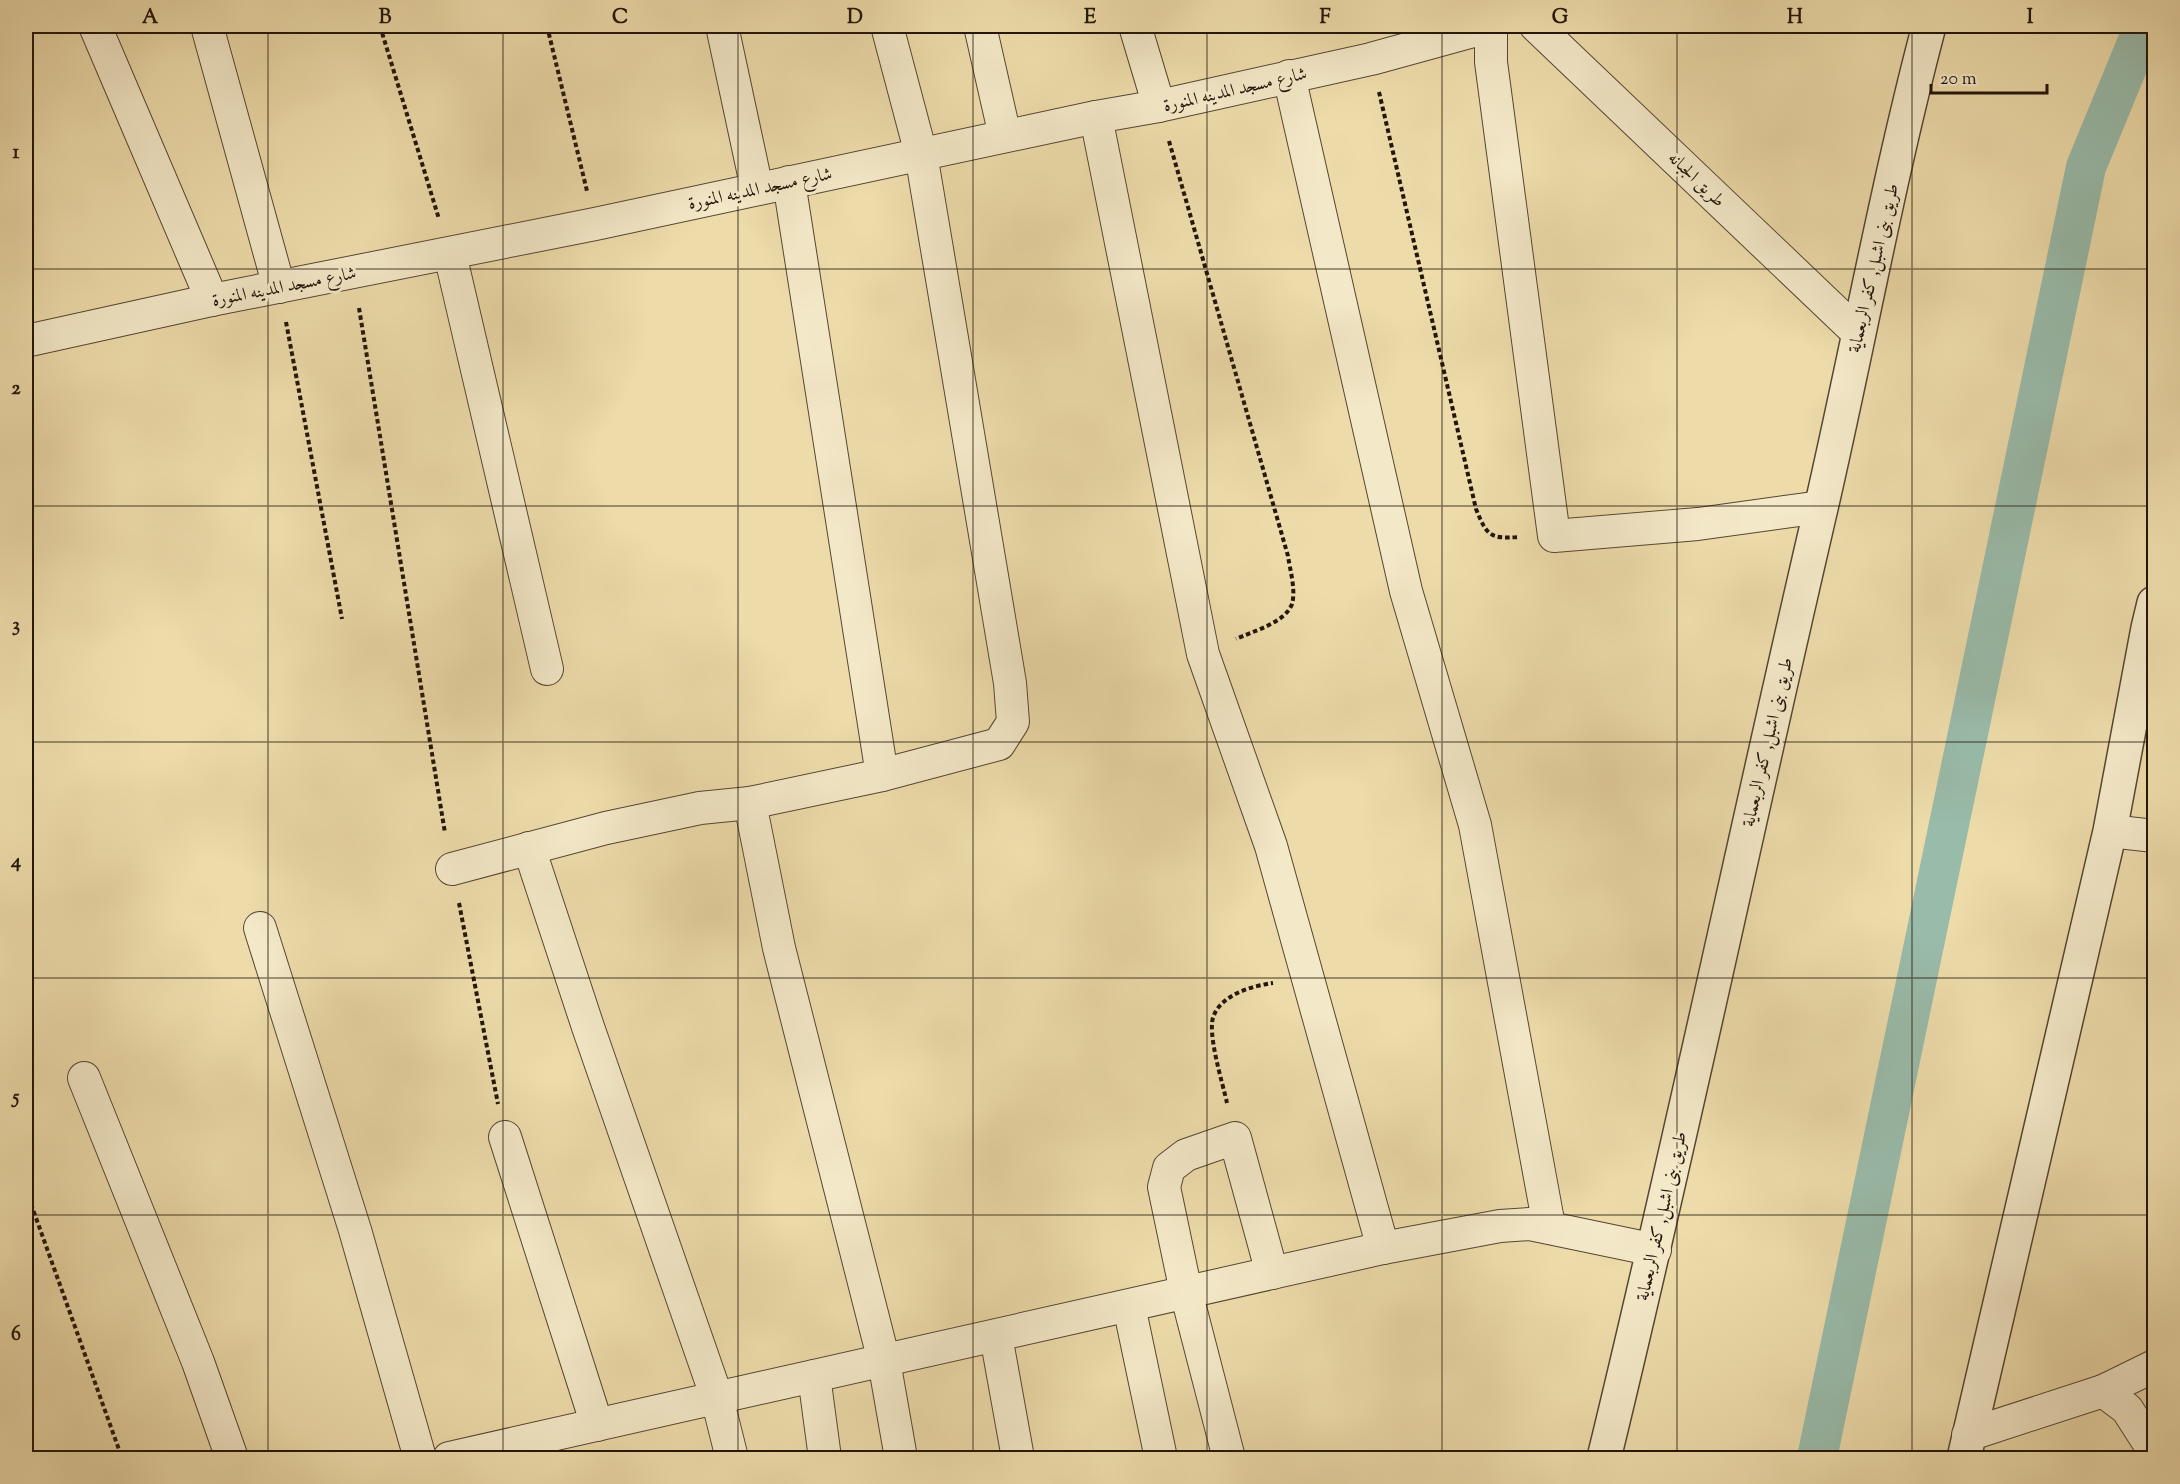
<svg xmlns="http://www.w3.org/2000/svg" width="2180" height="1484" viewBox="0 0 2180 1484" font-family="'Sorts Mill Goudy',Amiri,serif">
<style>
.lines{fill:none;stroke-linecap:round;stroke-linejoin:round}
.canal{stroke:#9ba;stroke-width:40}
.minor-casing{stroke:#564632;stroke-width:34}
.tertiary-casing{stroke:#564632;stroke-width:36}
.path{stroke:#23150a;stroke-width:4;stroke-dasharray:4.5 3;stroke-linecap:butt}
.minor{stroke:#f3e8c8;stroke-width:32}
.tertiary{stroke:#f3e8c8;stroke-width:33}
.grid{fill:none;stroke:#23150a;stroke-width:1.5;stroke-opacity:0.55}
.labels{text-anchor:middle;stroke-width:6;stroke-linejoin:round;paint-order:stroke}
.street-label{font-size:18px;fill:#23150a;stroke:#f3e8c8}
.neatline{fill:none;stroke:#23150a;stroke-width:2}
.grid-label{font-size:20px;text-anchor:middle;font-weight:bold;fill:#23150a}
</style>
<rect width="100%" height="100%" fill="#eddbaa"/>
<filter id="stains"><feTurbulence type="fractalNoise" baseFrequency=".00333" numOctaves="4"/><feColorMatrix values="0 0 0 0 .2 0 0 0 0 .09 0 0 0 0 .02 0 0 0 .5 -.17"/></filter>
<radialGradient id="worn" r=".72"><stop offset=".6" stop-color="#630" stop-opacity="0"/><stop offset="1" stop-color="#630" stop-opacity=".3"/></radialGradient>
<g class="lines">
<!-- canal -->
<polyline class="canal" points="1817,1458 2086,167 2144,26"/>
<defs>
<g id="minor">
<polyline points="95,26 212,300"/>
<polyline points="207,26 279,287"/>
<polyline points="722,26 757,189"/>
<polyline points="980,26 1005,136"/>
<polyline points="1135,26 1159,106"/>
<polyline points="1491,26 1491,62 1554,536 1698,524 1821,507"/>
<polyline points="1536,26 1858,333"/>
<polyline points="1289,76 1406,591 1475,825 1549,1226"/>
<polyline points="1096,117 1203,654 1271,846 1383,1248"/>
<polyline points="789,182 882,775"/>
<polyline points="450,254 547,669"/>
<polyline points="26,341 212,300 595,224 1096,117 1159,106 1371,59 1491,26"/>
<polyline points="750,803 779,948 884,1361 901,1458"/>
<polyline points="2110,831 2154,836"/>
<polyline points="529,848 588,1027 717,1398 732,1458"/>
<polyline points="452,869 606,828 700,808 750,803 882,775 999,744 1013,722 1010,683 921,154 887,26"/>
<polyline points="260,928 355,1230 420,1458"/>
<polyline points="84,1078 198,1362 232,1458"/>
<polyline points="505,1137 597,1425"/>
<polyline points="1129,1306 1161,1458"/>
<polyline points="996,1336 1018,1458"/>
<polyline points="814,1376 825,1458"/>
<polyline points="2103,1391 2154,1366"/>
<polyline points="1968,1435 2103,1391 2127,1409 2154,1451"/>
<polyline points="449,1458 1383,1248 1500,1226 1530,1224 1655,1250"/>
<polyline points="1229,1458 1186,1292 1164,1187 1169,1168 1186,1155 1235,1138 1272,1273"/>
</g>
<g id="tertiary">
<path d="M 1604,1458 C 1681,1143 1747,825 1821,508 C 1858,347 1887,185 1929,26"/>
<polyline points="1964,1458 2110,831 2148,628 2154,603"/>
</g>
</defs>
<!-- minor casing -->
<use href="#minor" class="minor-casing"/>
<!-- tertiary casing -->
<use href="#tertiary" class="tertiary-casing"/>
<!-- path -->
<g class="path">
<polyline points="380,26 439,219"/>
<polyline points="547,26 587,191"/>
<path d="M 1379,92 L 1476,509 C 1487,536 1490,539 1519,537"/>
<path d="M 1169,141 L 1288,556 C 1290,570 1296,590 1292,604 C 1285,623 1253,631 1236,639"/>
<polyline points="359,308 445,833"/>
<polyline points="286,322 342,619"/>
<polyline points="459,903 498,1104"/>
<path d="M 1227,1103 C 1223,1084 1206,1031 1214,1015 C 1223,994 1252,986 1273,983"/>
<polyline points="26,1190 122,1458"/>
</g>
<!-- minor -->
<use href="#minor" class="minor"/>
<!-- tertiary -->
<use href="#tertiary" class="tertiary"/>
</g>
<!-- grid -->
<path class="grid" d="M 268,26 L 268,1458M 503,26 L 503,1458M 738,26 L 738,1458M 973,26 L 973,1458M 1207,26 L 1207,1458M 1442,26 L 1442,1458M 1677,26 L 1677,1458M 1912,26 L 1912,1458M 26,269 L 2154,269M 26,506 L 2154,506M 26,742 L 2154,742M 26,978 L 2154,978M 26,1215 L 2154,1215"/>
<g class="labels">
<!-- street labels -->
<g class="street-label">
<text transform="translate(1235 89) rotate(-13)" y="6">شارع مسجد المدينه المنورة</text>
<text transform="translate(1697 179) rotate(44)" y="6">طريق الجبانه</text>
<text transform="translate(760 188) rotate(-12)" y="6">شارع مسجد المدينه المنورة</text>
<text transform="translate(1873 268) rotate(-77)" y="6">طريق بنى اشبل, كفر الربعماية</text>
<text transform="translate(284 286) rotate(-11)" y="6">شارع مسجد المدينه المنورة</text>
<text transform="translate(1767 742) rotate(-77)" y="6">طريق بنى اشبل, كفر الربعماية</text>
<text transform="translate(1661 1216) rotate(-77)" y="6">طريق بنى اشبل, كفر الربعماية</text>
</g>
</g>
<!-- margin -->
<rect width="2180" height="1484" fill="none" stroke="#eddbaa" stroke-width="66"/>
<!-- scale -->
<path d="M1931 84v9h116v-9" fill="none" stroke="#23150a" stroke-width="3"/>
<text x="1940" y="84" font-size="18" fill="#23150a" stroke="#f3e8c8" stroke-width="4.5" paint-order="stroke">20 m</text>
<rect x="33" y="33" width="2114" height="1418" class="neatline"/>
<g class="grid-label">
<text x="150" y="23">A</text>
<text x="385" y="23">B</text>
<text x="620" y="23">C</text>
<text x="855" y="23">D</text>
<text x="1090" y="23">E</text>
<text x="1325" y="23">F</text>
<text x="1560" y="23">G</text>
<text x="1795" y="23">H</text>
<text x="2030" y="23">I</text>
<text x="16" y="158">1</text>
<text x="16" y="394">2</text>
<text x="16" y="631">3</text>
<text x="16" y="867">4</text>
<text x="16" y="1103">5</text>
<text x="16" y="1340">6</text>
</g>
<rect width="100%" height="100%" filter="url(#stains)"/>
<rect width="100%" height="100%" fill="url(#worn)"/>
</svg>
